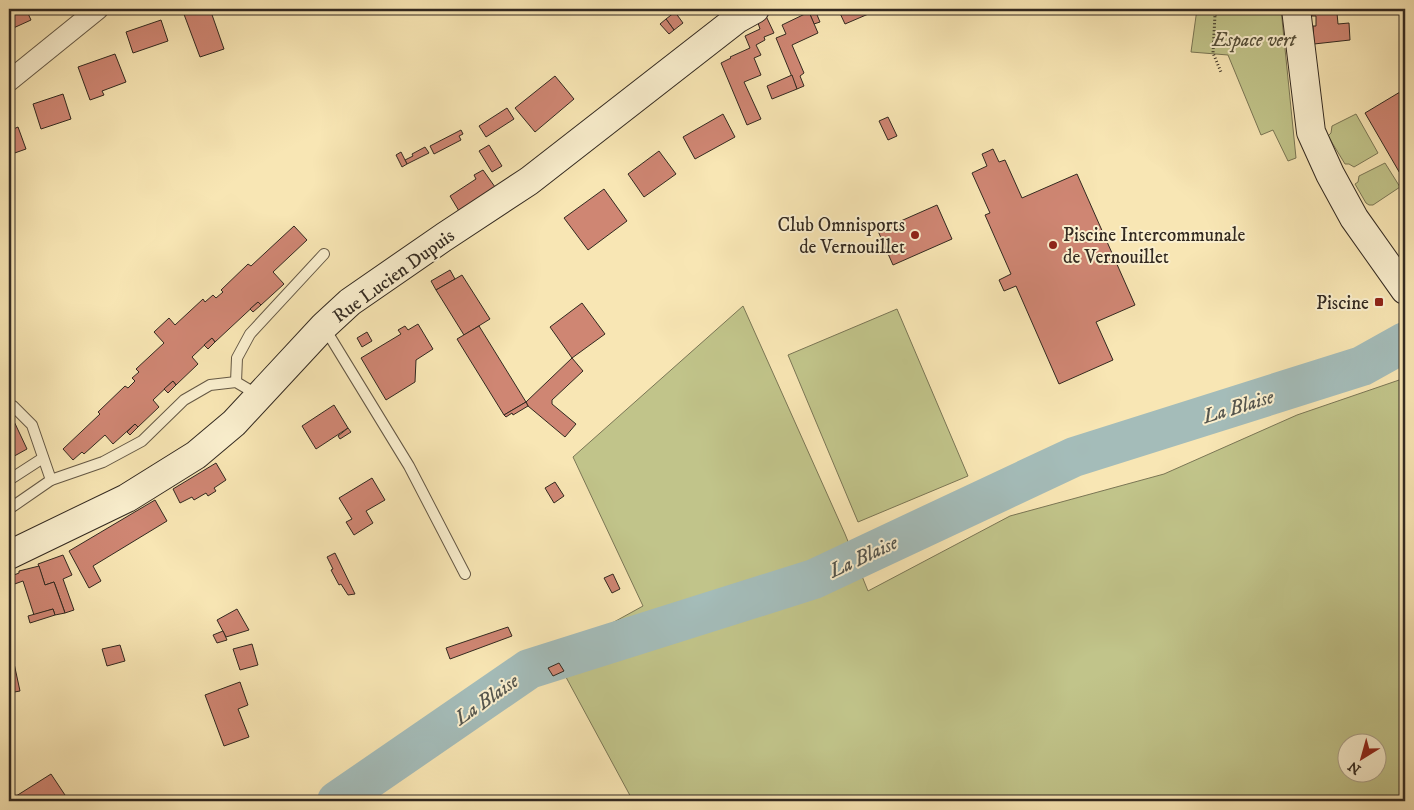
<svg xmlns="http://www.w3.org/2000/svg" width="1414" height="810" viewBox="0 0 1414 810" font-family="'IM FELL DW Pica',serif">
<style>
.green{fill:#c1c48a;stroke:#7a7655;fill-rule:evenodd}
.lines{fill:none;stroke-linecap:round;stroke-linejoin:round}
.river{stroke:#a4bcb9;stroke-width:40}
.building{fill:#cf8673;stroke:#322920}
.lane-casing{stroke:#645845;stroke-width:12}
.street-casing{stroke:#645845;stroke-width:22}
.secondary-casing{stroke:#322920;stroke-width:30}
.path{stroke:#322920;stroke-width:3;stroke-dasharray:1 2.5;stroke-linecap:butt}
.lane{stroke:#faefce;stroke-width:10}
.street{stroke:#faefce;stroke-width:20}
.secondary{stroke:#faefce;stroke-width:28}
.poi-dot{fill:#8f2418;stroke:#faefce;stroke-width:2}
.labels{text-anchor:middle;stroke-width:4;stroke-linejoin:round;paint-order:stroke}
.park-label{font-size:19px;font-style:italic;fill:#56503a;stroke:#faefce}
.poi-label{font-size:19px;fill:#322920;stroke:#faefce;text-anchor:end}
.street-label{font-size:19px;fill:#322920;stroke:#faefce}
.water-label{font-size:20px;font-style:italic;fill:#54554e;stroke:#faefce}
</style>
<rect width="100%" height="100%" fill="#f8e6b4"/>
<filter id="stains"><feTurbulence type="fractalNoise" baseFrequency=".004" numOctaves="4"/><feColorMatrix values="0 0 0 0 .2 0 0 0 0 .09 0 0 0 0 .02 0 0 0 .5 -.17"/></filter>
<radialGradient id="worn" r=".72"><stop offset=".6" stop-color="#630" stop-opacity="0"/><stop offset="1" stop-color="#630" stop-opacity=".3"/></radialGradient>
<!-- green -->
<g class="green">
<polygon points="1197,9 1281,9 1296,158 1288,161 1273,130 1261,135 1228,55 1191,52"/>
<polygon points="1356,114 1378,153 1354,167 1349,164 1345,164 1328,136 1331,133 1332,126"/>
<polygon points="1385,163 1400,187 1373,205 1369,205 1366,203 1355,184 1358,182 1359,176"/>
<path d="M 743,306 L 845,534 L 868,591 L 1010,516 L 1164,474 L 1297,415 L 1405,378 L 1405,801 L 633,801 L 554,655 L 643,606 L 573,457 ZM 1346,742 L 1376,742 L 1376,772 L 1346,772 Z"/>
<polygon points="897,309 968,476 858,522 788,355"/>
</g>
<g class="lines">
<!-- river -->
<polyline class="river" points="337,801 529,669 814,579 1074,457 1362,366 1405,342"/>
</g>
<!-- building -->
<g class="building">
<polygon points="9,9 26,9 31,20 9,30"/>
<polygon points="182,9 210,9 224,49 200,57"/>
<polygon points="838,9 880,9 845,24"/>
<polygon points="1311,9 1339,9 1340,13 1337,13 1338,24 1349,23 1350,40 1314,44 1313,26 1316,26 1316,16 1312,16"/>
<polygon points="815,10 820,22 814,24 809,12"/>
<polygon points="675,12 683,23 674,30 666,19"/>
<polygon points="809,12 818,33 792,45 804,73 800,76 804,86 797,89 776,38 786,34 782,25"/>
<polygon points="766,16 774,33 764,37 765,40 756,45 761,55 754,58 761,75 744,82 761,119 747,125 721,63 731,58 730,57 750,48 745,36 760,29 757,20"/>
<polygon points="666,19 674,30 669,34 660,24"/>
<polygon points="161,20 168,41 133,53 126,32"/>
<polygon points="115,54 126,82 102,91 104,95 90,100 78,67"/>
<polygon points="792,75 797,89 772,99 767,86"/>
<polygon points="555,76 574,99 535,132 515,108"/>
<polygon points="1405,89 1405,182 1365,113"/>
<polygon points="63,94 71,119 41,129 33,104"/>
<polygon points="507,108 514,119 486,137 479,126"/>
<polygon points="723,114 735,137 695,159 683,137"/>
<polygon points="888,117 897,136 888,140 879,121"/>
<polygon points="18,127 26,149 9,155 9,131"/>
<polygon points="461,130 463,134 459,136 461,140 434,154 430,146"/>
<polygon points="489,145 502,166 492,172 479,151"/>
<polygon points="425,147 429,153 407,164 405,160 413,156 412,154"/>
<polygon points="993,149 999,162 1005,160 1022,198 1077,174 1135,305 1096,322 1113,360 1059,384 1016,286 1004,291 999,280 1011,274 985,215 990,213 972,173 987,166 982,154"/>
<polygon points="659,151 676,174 644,197 628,174"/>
<polygon points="401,152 407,164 402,167 396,155"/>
<polygon points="483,170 495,187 459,211 450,196 476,179 474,175"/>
<polygon points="604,189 627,221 588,250 564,218"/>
<polygon points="937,205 952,239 893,265 878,231"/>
<polygon points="294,226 307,240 273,272 284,284 261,305 258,302 215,342 212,338 192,357 198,364 176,385 173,381 153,400 159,407 138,427 135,424 113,444 105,435 84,454 82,452 73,460 63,449 100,414 98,412 125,386 128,388 135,381 132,378 139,372 136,369 164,343 154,332 169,318 175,325 203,299 205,302 213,295 216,298 223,292 221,290 248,264 251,266"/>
<polygon points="450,270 455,279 436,290 431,281"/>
<polygon points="462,275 490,319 464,335 436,290"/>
<polygon points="258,302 261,305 253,312 250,309"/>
<polygon points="582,303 605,334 572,358 550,327"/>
<polygon points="418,324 433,349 416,360 415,382 386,400 361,358 401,334 398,330 405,326 408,330"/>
<polygon points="479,326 526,402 504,415 457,339"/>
<polygon points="367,332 372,341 362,347 357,338"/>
<polygon points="212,338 215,342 208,349 204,345"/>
<polygon points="572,358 583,371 552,400 552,404 576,424 565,437 528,406 526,402"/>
<polygon points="173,381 176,385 168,393 164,389"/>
<polygon points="526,402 528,406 513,415 512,413 506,417 504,415"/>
<polygon points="334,405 348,428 316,449 302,426"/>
<polygon points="11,415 27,449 9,459 9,417"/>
<polygon points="135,424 138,427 130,435 127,432"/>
<polygon points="348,428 351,432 340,439 338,436"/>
<polygon points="216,463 226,480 214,488 216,491 208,496 206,493 194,500 192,497 180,503 173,489"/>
<polygon points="372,478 385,500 366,511 373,523 354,535 346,522 352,519 339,498"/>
<polygon points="555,482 564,496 554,503 545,488"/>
<polygon points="155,500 167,521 93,566 101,581 89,588 69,551"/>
<polygon points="335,553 355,594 348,595 341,584 339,585 331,570 333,569 327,557"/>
<polygon points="63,555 72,575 63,579 74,610 65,613 54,582 45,585 38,564"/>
<polygon points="39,566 45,585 54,582 65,613 55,615 53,609 34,615 23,581 9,586 9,577 19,573 19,571"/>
<polygon points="613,574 620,589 612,593 604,578"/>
<polygon points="53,609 55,615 30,623 28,616"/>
<polygon points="237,609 249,630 226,637 217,620"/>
<polygon points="508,627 512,636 450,659 446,648"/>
<polygon points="223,631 227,640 217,643 213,635"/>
<polygon points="252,644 258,665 240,670 233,649"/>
<polygon points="120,645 125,661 107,666 102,649"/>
<polygon points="12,654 20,691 9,693 9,655"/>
<polygon points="559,663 564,671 553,676 548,668"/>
<polygon points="240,682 248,705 238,709 249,737 224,746 205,695"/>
<polygon points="51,774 69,801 15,801 13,798"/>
</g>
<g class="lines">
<defs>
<g id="lane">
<polyline points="324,327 409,466 465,574"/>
<polyline points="236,382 237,358 250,334 324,254"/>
<polyline points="9,405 13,406 32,425 51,480"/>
<polyline points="9,480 43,458"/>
<polyline points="9,509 51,480 103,462 142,441 184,400 210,385 236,382 258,395"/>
</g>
<polyline id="street" points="9,81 98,9"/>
<g id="secondary">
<polyline points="1296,9 1311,132 1330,174 1354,218 1405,290"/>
<polyline points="9,555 127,498 196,455 234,423 324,326 350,302 444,237 529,181 737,19 755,9"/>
</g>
</defs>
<!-- lane casing -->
<use href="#lane" class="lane-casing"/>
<!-- street casing -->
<use href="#street" class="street-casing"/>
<!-- secondary casing -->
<use href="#secondary" class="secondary-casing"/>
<!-- path -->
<g class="path">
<polyline points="1208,9 1215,15 1213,53 1221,72"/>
<polyline points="1215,15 1219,9"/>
</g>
<!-- lane -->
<use href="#lane" class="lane"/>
<!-- street -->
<use href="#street" class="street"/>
<!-- secondary -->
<use href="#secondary" class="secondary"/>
</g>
<!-- markers -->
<g class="poi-dot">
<circle cx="915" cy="235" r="5"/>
<circle cx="1053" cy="245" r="5"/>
<rect x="1374" y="297" width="10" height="10" rx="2.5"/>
</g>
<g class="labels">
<!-- park labels -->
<g class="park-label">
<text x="1254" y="46">Espace vert</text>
</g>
<!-- poi labels -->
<g class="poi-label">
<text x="905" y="231">Club Omnisports<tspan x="905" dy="22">de Vernouillet</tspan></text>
<text x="1063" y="241" text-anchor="start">Piscine Intercommunale<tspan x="1063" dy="22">de Vernouillet</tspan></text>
<text x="1369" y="309">Piscine</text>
</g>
<!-- street labels -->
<g class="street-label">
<text transform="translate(393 275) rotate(-36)" y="7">Rue Lucien Dupuis</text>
</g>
<!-- water labels -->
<g class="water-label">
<text transform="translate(1238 406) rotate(-17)" y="7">La Blaise</text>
<text transform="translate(863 556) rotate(-25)" y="7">La Blaise</text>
<text transform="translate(486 699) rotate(-35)" y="7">La Blaise</text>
</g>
</g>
<!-- margin -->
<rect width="1414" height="810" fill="none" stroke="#f8e6b4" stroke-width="30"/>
<rect x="10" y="10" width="1394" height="790" fill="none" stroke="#322920" stroke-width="2.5"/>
<rect x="15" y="15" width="1384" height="780" fill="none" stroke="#322920"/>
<!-- north arrow -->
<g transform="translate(1362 758) rotate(217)"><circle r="24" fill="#faefce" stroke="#aaa088"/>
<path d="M0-4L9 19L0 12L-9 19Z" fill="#8f2418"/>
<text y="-8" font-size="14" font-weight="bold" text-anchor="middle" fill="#322920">N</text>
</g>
<rect width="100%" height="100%" filter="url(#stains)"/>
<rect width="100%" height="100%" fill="url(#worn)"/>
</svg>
